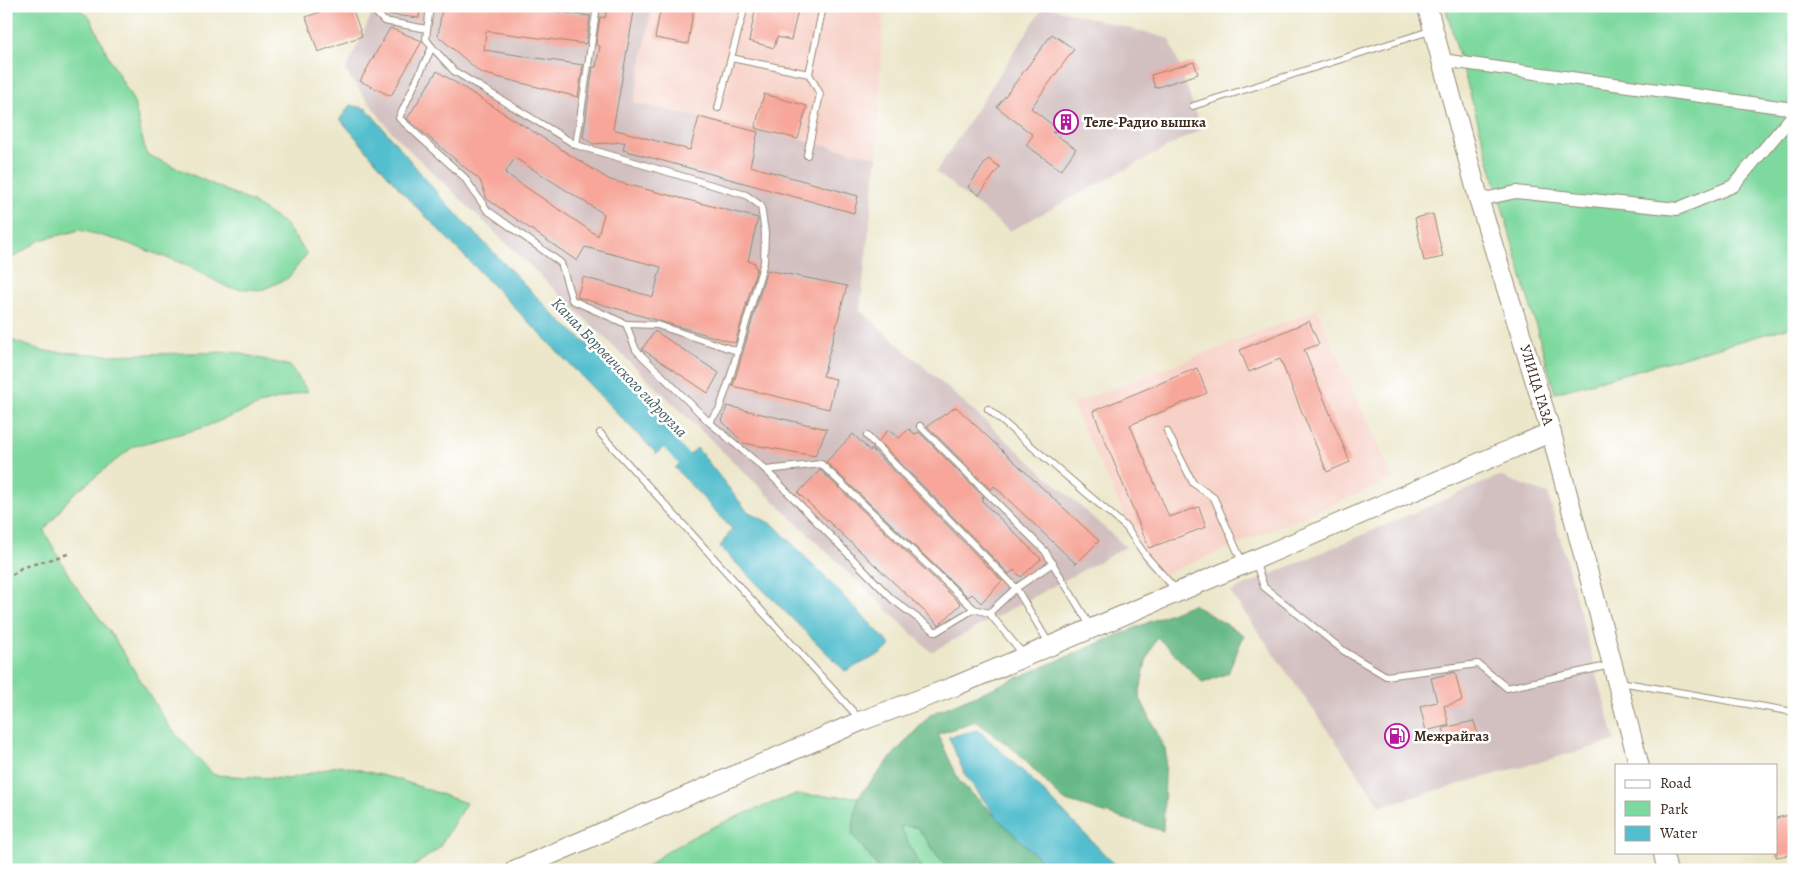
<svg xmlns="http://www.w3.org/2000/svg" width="1800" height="876" viewBox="0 0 1800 876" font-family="Alegreya,serif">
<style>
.built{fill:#f7d1c7}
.industrial{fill:#d2bfc0}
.green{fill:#7ed99f;stroke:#5c825e}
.forest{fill:#66b986;stroke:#507252}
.water{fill:#53bece;stroke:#477476}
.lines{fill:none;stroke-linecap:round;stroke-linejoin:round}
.canal{stroke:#53bece;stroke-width:14}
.building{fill:#f7a699;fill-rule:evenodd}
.service-casing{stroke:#948874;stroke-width:8}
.minor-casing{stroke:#948874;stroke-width:14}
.secondary-casing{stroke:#948874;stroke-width:21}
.path{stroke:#948874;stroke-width:2.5;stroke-dasharray:4 4;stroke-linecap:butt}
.service{stroke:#fff;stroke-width:6}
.minor{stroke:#fff;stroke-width:12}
.secondary{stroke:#fff;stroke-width:19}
.labels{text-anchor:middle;stroke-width:5;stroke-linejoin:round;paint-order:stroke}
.poi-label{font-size:15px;font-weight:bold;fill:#3b2a1e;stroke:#fff;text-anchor:start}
.street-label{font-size:15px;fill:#3b2a1e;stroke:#fff}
.water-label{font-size:16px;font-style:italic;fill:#435e5c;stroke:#fff}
</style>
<rect width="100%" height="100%" fill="#fff"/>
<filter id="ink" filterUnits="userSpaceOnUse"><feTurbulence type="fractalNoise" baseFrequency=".02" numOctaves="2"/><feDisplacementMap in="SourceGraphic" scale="10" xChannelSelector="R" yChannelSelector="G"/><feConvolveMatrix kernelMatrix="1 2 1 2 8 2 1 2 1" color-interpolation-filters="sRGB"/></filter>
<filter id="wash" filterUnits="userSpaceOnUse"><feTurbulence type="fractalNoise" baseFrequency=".0096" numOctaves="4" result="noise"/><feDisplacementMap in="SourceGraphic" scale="20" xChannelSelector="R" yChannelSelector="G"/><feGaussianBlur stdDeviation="1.12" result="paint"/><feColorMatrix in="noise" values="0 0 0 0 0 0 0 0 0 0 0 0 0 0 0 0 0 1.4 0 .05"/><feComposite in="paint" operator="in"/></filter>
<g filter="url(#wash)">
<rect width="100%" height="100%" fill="#ece7ca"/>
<!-- built -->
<g class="built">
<polygon points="652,6 883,6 877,157 634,103"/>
<polygon points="1317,310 1393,479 1154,579 1072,404"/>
</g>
<!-- industrial -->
<g class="industrial">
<polygon points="376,6 652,6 634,103 877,157 860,310 1126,547 931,652 393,134 345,71"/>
<polygon points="1044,6 1170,39 1201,129 1010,231 936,172"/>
<polygon points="1499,476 1548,494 1615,741 1381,806 1230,592"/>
</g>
<!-- green -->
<g class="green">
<polygon points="6,6 75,6 90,17 109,58 134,102 146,154 252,202 285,224 307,254 288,278 262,290 229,288 184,264 121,241 80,230 40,240 8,261 6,267"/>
<polygon points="1445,6 1794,6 1794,326 1555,393"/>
<polygon points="6,326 13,341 44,351 106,355 234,352 290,366 308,391 264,403 202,428 134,446 71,496 44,531 72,581 114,638 170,728 214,775 289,779 340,765 400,780 466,803 439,848 409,870 6,870"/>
<path d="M 794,795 L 858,797 L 852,834 L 880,870 L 643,870 C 682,835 746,813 794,795 Z"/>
<polygon points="899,826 917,827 948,870 922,870"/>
</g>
<!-- forest -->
<polygon class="forest" points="1192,604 1244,635 1228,673 1203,683 1157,637 1146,661 1139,696 1166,751 1163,831 1063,800 1017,752 976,721 938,734 959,781 1051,870 948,870 917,827 900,826 922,870 880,870 852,834 858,797 894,754 931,714"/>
<!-- water -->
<g class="water">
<polygon points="350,105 367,109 443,200 554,315 660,409 673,436 657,454 403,193 340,119"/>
<polygon points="697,448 747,511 775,526 891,645 881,654 845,671 720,547 732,529 675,468"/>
<polygon points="978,730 1029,777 1120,870 1051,870 997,818 965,775 949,737"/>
</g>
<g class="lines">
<!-- canal -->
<polyline class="canal" points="655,429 697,473"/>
</g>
<g id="blocks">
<!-- building -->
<g class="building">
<polygon points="336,6 346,6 353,10 362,36 318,52 306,17"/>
<polygon points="381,6 420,6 419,18 384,14 381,10"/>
<polygon points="442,6 513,6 590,16 586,44 486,31 484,50 583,65 578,97 481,73 438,36"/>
<polygon points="607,6 635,6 613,129 690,150 699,117 758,132 750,166 858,196 854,213 623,150 625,142 593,144 583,137 593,67 596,67 600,46 596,45 600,17 605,18"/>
<polygon points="661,6 694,6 688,44 655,38"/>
<polygon points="756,6 799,6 791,40 777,37 774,48 749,41"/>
<polygon points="390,28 422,41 391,96 360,81"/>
<polygon points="1052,34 1074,49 1031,108 1055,127 1066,116 1072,120 1070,127 1052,132 1076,149 1061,170 1026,145 1033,135 997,107"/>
<polygon points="1194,62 1198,74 1155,88 1151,75"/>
<path d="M 437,71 L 610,180 L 758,218 L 748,261 L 755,263 L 755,267 L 757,268 L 735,343 L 577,297 L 583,277 L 653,297 L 661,267 L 585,247 L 577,261 L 487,199 L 480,180 L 407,119 ZM 515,158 L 604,214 L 598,236 L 505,173 Z"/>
<polygon points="764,94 807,106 798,139 755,128"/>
<polygon points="988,159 1000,167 979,195 968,187"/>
<polygon points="1433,214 1443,257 1424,261 1415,218"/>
<polygon points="767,270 847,286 823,376 836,379 829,409 733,386"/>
<polygon points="1309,321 1319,344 1304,350 1350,462 1327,472 1280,359 1249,372 1240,350"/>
<polygon points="655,331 719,373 708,393 642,349"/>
<polygon points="1197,368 1207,393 1130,425 1169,517 1199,507 1206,527 1149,548 1093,411"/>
<polygon points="727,406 827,429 815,456 743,443 722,421"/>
<polygon points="956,407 1099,541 1076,564 994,486 991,490 927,426"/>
<polygon points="909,429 915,434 919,432 984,497 981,500 1041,559 1021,577 1014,570 1009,574 879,441 888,430 899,438"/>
<polygon points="853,434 870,451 872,449 1002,581 981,603 972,594 968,597 826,462"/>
<polygon points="820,470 961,604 940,624 939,625 798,493"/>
<polygon points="1455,672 1462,701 1444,706 1449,725 1426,731 1420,706 1437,702 1431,678"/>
<polygon points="1474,721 1478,735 1447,743 1443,728"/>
<polygon points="1794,814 1794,854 1776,857 1776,818"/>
</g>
</g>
</g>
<g filter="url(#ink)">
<use href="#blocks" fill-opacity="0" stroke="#948874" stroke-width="1"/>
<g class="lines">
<defs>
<g id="service">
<polyline points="370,6 384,21 427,29"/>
<polyline points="430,6 426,39 432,47 399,118 464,177 487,210 561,263 572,300 626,324 636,350 709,422 766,470 892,599 936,632 974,609 989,613 1024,655"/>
<polyline points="745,6 731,58 809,74 823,6"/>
<polyline points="432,47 454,71 576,145 746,195 761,206 765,233 764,262 729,381 719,410 709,422"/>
<polyline points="1193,106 1433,30"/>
<polyline points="718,108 731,58"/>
<polyline points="576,145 597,6"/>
<polyline points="807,155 820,94 809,74"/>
<polyline points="626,324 657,325 737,351"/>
<polyline points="988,409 1126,527 1146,556 1177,591"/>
<polyline points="920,426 1045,551 1091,627"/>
<polyline points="1167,431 1193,483 1214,498 1243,564"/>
<polyline points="600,433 859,718"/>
<polyline points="867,436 1016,588 1050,645"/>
<polyline points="766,470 821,464 974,609"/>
<polyline points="1255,561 1264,587 1344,651 1386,676 1478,664 1507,688 1611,665"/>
<polyline points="989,613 1016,588 1053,563"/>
<polyline points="1620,682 1794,712"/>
</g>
<g id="minor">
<polyline points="1442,60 1794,109"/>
<polyline points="1479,200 1516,192 1677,209 1733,186 1794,114"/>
</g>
<g id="secondary">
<polyline points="1427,6 1479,200 1551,432 1639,765"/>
<polyline points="1663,852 1667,870"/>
<polyline points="515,870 861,721 953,687 1254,560 1551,432"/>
</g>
</defs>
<!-- service casing -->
<use href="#service" class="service-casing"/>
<!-- minor casing -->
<use href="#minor" class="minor-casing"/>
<!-- secondary casing -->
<use href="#secondary" class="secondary-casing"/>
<!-- path -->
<polyline class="path" points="6,580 21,568 68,554"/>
<!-- service -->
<use href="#service" class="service"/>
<!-- minor -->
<use href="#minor" class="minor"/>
<!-- secondary -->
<use href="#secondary" class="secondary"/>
</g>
</g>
<!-- icons -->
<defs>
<symbol id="building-ring" viewBox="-11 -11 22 22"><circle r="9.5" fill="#fff" stroke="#b5179e" stroke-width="1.5"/><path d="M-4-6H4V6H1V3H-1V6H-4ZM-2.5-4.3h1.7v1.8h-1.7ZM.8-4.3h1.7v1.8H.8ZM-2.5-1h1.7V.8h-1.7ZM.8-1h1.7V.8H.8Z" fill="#b5179e"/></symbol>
<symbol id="fuel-ring" viewBox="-11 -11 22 22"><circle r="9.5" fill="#fff" stroke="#b5179e" stroke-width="1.5"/><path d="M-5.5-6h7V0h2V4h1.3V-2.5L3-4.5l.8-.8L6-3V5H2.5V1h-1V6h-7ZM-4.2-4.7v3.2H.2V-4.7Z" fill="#b5179e"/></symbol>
</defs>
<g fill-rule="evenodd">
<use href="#building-ring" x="1052" y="108" width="28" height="28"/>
<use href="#fuel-ring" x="1383" y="722" width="28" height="28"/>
</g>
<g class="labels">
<!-- poi labels -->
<g class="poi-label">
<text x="1084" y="127">Теле-Радио вышка</text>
<text x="1414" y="741">Межрайгаз</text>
</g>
<!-- street labels -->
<g class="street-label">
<text transform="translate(1537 385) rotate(73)" y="5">УЛИЦА ГАЗА</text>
</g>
<!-- water labels -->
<g class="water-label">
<text transform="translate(620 367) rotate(46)" y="6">Канал Боровичского гидроузла</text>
</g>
</g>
<!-- margin -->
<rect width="1800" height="876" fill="none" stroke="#fff" stroke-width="25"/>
<!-- legend -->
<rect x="1615" y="764" width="162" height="90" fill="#ffffff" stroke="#b1aaa5"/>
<rect x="1625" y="780" width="25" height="8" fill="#ffffff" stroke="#b1aaa5"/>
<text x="1660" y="788" font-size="15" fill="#3b2a1e">Road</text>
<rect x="1625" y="801" width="25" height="15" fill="#7ed99f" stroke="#b1aaa5"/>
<text x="1660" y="814" font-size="15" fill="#3b2a1e">Park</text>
<rect x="1625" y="826" width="25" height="15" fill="#53bece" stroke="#b1aaa5"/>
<text x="1660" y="838" font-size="15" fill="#3b2a1e">Water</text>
</svg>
